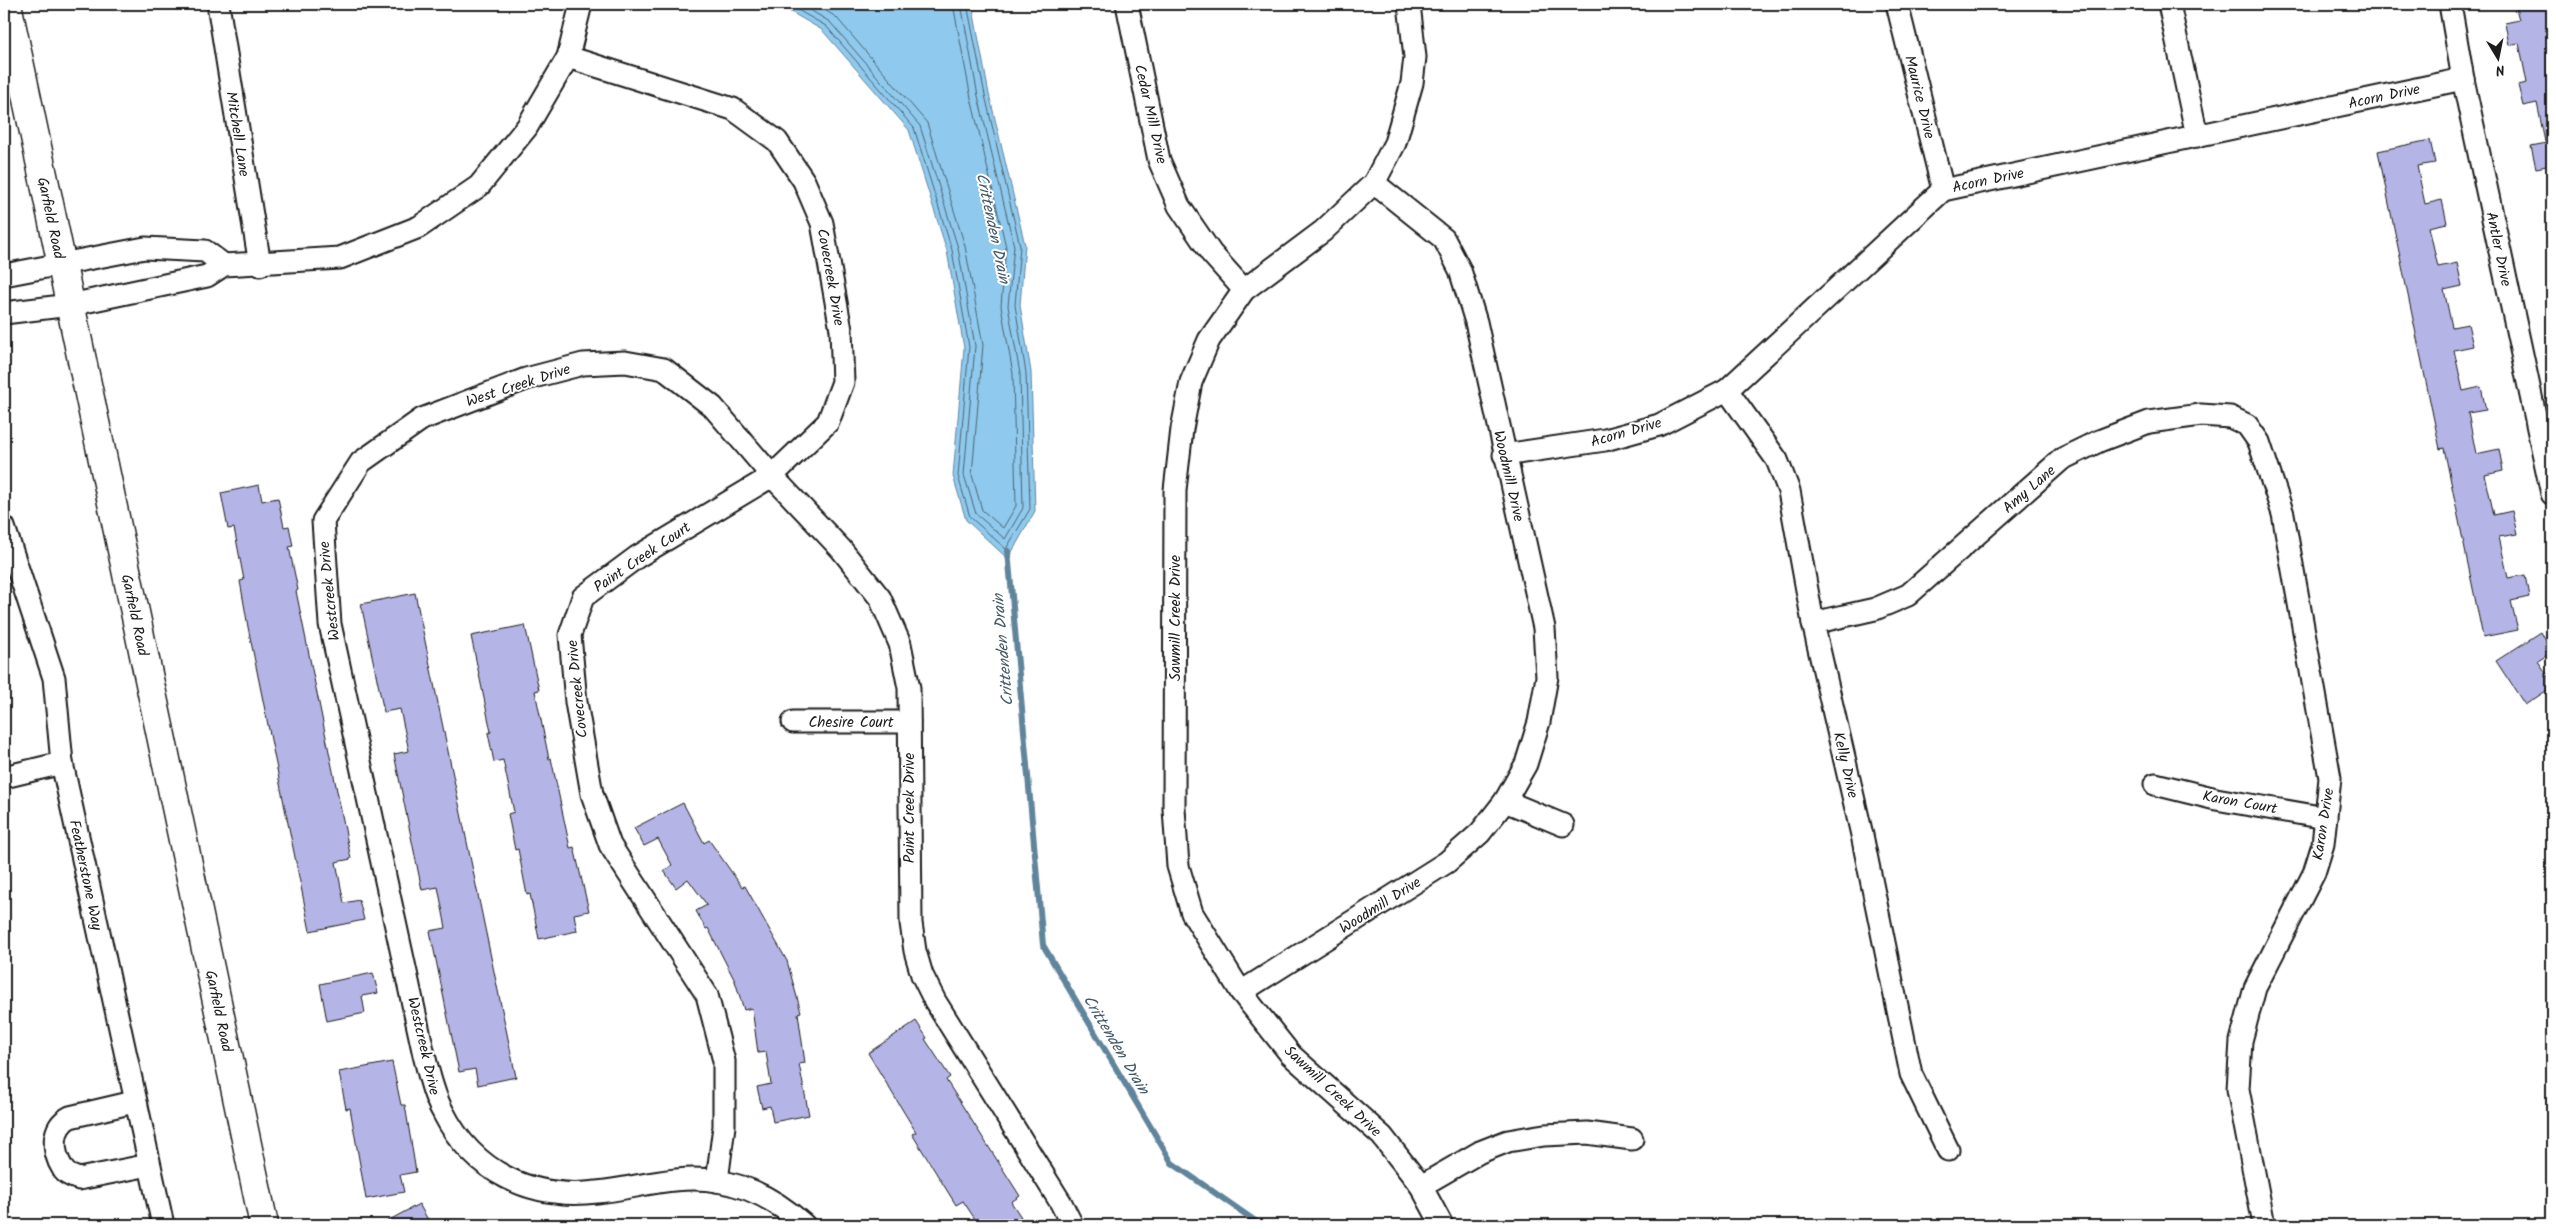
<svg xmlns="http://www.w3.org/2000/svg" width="2556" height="1229" viewBox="0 0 2556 1229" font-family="Kalam,sans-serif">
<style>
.water{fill:#8fcaee;stroke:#61849a}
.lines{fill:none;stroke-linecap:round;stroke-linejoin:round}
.shore{stroke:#4a6270;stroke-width:1}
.stream{stroke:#61849a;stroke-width:6}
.building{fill:#b5b4e6;stroke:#1c1c1c}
.street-casing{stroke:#1c1c1c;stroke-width:25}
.secondary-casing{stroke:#1c1c1c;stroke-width:31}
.street{stroke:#fff;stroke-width:21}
.secondary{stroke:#fff;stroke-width:28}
.labels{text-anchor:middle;stroke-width:4;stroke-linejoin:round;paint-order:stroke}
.street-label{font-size:15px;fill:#1c1c1c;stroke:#fff}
.water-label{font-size:16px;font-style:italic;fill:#445966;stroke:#fff}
</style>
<rect width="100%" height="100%" fill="#fff"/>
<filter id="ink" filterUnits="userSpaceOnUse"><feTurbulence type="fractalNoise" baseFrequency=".02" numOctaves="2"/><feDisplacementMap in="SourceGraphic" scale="10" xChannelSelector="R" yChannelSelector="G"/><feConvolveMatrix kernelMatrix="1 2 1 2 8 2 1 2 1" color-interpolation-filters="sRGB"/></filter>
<g filter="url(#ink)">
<!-- water -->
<polygon class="water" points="777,4 972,4 989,94 1025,245 1020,305 1031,372 1035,511 1008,559 966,520 953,476 964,348 947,251 909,130 822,30"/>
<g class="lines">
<!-- shore -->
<g class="shore">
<polyline points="787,4 826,26 914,128 952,250 969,347 958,476 970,517 1006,549 1030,509 1026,373 1015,305 1020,246 985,95 967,4"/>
<polyline points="800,4 830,22 920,126 958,248 975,346 964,475 976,514 1005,539 1023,508 1020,374 1008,306 1014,246 978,96 961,4"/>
<polyline points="815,4 836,17 927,123 965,246 983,345 972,475 982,510 1003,528 1016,506 1013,374 1001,306 1006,247 971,98 953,4"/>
</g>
<!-- stream -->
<polyline class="stream" points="1008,551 1043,945 1172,1163 1261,1225"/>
</g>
<!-- building -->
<g class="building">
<polygon points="2515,4 2551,4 2552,141 2545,142 2537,103 2523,106 2518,85 2527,83 2519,43 2509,45 2505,23 2519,20"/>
<polygon points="2430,140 2435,163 2417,166 2425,204 2442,200 2447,223 2429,227 2438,267 2457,263 2462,286 2444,290 2452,327 2468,324 2473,346 2454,350 2463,391 2481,387 2486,410 2468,413 2476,454 2499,449 2503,471 2485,475 2494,515 2512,511 2517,534 2499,537 2508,578 2525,575 2529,597 2511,601 2518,630 2483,637 2444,448 2440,449 2378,151"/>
<polygon points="2552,142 2552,165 2536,168 2531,146"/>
<polygon points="259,485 262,501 278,498 284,527 289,526 293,546 289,547 298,590 296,591 351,859 336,862 344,903 359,900 364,920 310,931 248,627 240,581 244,580 234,528 228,529 221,493"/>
<polygon points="415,593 516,1077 478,1085 475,1069 459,1072 430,931 446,928 438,887 422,890 394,754 409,751 400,709 384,712 361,604"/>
<polygon points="525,625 539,690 535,691 549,759 551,758 570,848 574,847 589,911 574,914 577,931 539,939 530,894 527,895 518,849 515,850 508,814 514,812 503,760 494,762 488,733 491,732 471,636"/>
<polygon points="2541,632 2552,652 2538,661 2552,682 2552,687 2525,705 2496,661"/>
<polygon points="683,803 704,843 709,840 742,887 745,886 787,961 801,1012 798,1013 805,1063 799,1064 809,1115 773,1122 770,1106 762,1108 757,1087 771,1084 766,1052 758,1053 752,1008 744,1010 735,981 708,928 706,929 696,911 707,905 688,879 676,888 664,871 672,865 658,839 644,846 634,828"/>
<polygon points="373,973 378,993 362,996 365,1013 327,1021 320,984"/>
<polygon points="916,1021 927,1038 925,1039 950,1077 946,1080 1020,1196 1011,1202 1021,1217 1008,1225 979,1225 963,1201 956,1205 912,1134 916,1132 868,1053"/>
<polygon points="392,1062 401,1105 405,1105 416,1172 400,1175 404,1192 366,1199 350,1108 346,1109 339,1072"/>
<polygon points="419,1204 431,1225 380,1225"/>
</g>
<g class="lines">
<defs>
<g id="street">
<polyline points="218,4 260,265"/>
<polyline points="1127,4 1159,160 1179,206 1211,253 1244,290"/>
<polyline points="1409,4 1415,57 1412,83 1395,143 1374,183 1323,231 1244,290 1209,340 1191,382 1182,429 1175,490 1174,809 1178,866 1192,913 1241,992 1291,1055 1382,1136 1421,1186 1442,1225"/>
<polyline points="1897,4 1943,190"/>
<polyline points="2169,4 2197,136"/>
<polyline points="2450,4 2463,79 2552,494"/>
<path d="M 568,57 L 733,109 L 777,141 L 804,181 L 822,223 L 841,330 L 843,382 L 828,422 L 772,476 L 713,407 L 664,369 L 625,362 L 583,364 L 526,379 L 422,419 L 361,462 L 323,521 L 330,624 L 424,1055 C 429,1074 433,1094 443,1112 C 473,1172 531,1200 597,1192 C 637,1188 677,1174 717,1181 C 750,1186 780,1203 804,1225"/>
<polyline points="4,275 145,248 205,251 224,265"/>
<polyline points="4,313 70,305 207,276 224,265 340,258 419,227 479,186 527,127 568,57 581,4"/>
<polyline points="1727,390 1777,460 1789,491 1813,623 1862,835 1911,1074 1948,1150"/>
<polyline points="1504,455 1605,440 1659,425 1727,390 1943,190 2463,79"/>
<polyline points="4,527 54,678 62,763 163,1225"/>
<polyline points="1813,623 1875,609 1908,595 2062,459 2099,441 2149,422 2201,415 2230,417 2247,425 2259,442 2283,514 2330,778 2323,844 2314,873 2255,988 2241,1041 2238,1089 2264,1225"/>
<polyline points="793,722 909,722"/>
<polyline points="4,777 62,763"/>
<polyline points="2155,784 2216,799 2326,818"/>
<polyline points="1505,801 1563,825"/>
<polyline points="1241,992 1447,862 1480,833 1505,801 1526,764 1539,722 1547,677 1544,628 1476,322 1460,270 1444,239 1374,183"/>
<path d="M 134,1102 L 70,1117 C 51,1127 52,1152 63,1169 C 66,1175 74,1177 79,1179 L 149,1165"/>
<polyline points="717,1181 724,1126 724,1061 707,995 610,845 592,794 576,702 570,635 583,597 637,557 772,476 841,549 880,598 900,644 909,688 911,923 915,951 922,975 935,1001 1061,1203 1072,1225"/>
<polyline points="1421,1186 1480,1152 1508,1141 1544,1135 1587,1133 1632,1139"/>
</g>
<polyline id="secondary" points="7,4 264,1225"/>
</defs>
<!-- street casing -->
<use href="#street" class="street-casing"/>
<!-- secondary casing -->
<use href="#secondary" class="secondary-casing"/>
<!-- street -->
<use href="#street" class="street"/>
<!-- secondary -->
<use href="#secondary" class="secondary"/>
</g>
</g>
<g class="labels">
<!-- street labels -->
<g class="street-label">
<text transform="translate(2384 96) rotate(-12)" y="5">Acorn Drive</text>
<text transform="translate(1920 97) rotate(76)" y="5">Maurice Drive</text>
<text transform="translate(1151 114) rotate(77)" y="5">Cedar Mill Drive</text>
<text transform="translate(238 134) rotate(81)" y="5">Mitchell Lane</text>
<text transform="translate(1988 180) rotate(-12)" y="5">Acorn Drive</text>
<text transform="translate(51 218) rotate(78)" y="5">Garfield Road</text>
<text transform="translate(2499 249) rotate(78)" y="5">Antler Drive</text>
<text transform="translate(831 277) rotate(80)" y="5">Covecreek Drive</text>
<text transform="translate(518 385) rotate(-18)" y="5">West Creek Drive</text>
<text transform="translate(1626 432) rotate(-16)" y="5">Acorn Drive</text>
<text transform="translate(1509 476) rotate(77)" y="5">Woodmill Drive</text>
<text transform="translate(2029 489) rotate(-41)" y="5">Amy Lane</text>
<text transform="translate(642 557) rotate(-34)" y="5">Paint Creek Court</text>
<text transform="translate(329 591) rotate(-96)" y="5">Westcreek Drive</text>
<text transform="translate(135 615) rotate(78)" y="5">Garfield Road</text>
<text transform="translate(1175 618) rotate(-90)" y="5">Sawmill Creek Drive</text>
<text transform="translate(577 689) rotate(-96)" y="5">Covecreek Drive</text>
<text x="851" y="727">Chesire Court</text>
<text transform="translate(1846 765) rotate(77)" y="5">Kelly Drive</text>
<text transform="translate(2240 802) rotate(10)" y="5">Karon Court</text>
<text transform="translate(909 808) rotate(-90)" y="5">Paint Creek Drive</text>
<text transform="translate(2323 824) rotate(-81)" y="5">Karon Drive</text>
<text transform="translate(86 875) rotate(78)" y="5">Featherstone Way</text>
<text transform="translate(1380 905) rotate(-32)" y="5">Woodmill Drive</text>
<text transform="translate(219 1011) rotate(78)" y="5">Garfield Road</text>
<text transform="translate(424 1046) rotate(77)" y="5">Westcreek Drive</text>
<text transform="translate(1333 1091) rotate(43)" y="5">Sawmill Creek Drive</text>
</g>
<!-- water labels -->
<g class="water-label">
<text transform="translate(994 228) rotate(78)" y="6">Crittenden Drain</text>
<text transform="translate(1002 650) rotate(-95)" y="6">Crittenden Drain</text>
<text transform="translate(1117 1044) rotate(59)" y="6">Crittenden Drain</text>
</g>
</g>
<!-- margin -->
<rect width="2556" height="1229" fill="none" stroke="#fff" stroke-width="20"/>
<rect x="10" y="10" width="2536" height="1209" fill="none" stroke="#1c1c1c" stroke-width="2" filter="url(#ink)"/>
<!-- north arrow -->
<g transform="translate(2498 58) rotate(170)" stroke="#ffffff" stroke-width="4" paint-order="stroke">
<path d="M0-4L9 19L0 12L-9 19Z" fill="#1c1c1c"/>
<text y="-8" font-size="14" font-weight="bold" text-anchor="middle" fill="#1c1c1c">N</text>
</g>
</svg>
